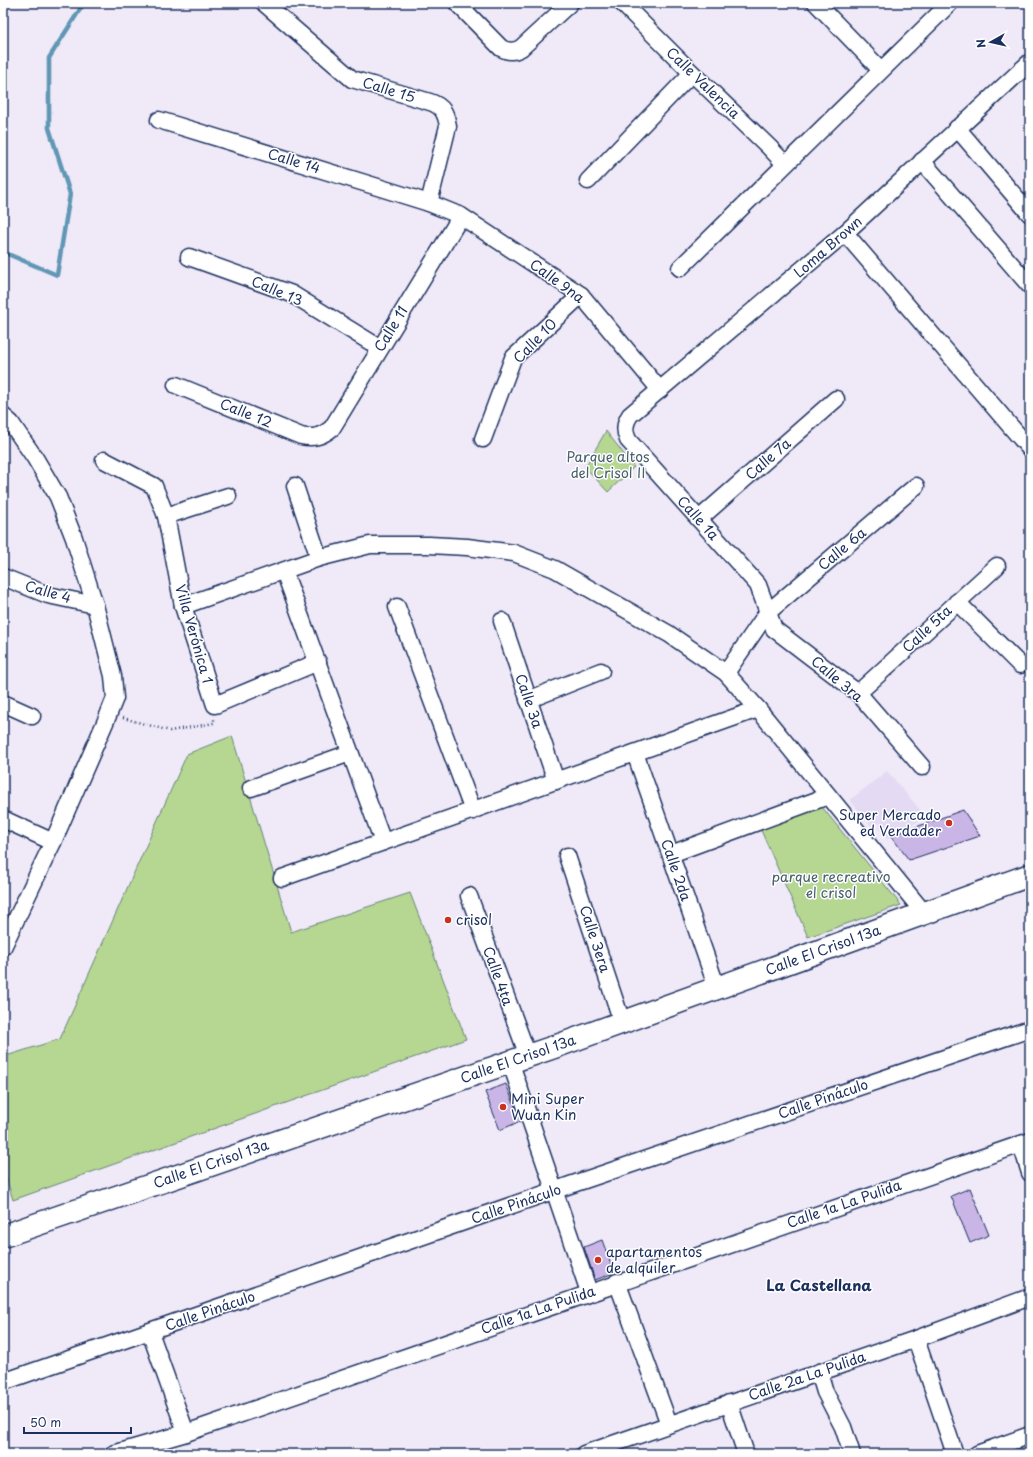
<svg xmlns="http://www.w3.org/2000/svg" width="1033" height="1457" viewBox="0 0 1033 1457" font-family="'Playpen Sans',sans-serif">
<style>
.built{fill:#e4daf3}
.green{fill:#b5d791;stroke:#688378}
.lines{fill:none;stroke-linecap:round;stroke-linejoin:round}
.stream{stroke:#6197b4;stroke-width:4.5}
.building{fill:#cab6e6;stroke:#1b2f5e}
.street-casing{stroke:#1b2f5e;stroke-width:19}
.secondary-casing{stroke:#1b2f5e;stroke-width:25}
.path{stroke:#1b2f5e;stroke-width:2.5;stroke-dasharray:1 3;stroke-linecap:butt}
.street{stroke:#fff;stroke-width:16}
.secondary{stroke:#fff;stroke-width:22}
.poi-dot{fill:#c8321e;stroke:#fff;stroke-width:1.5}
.labels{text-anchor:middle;stroke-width:3;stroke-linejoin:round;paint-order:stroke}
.street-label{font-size:14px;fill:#1b2f5e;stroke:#fff}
.park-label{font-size:14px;fill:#49616d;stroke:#fff}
.poi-label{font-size:14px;fill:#1b2f5e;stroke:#fff;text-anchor:start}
.neighbourhood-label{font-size:15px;font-weight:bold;fill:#1b2f5e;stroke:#fff}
</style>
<rect width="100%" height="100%" fill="#efe9f8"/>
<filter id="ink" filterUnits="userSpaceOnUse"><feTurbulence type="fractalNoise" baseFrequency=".025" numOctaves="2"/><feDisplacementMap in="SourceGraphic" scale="8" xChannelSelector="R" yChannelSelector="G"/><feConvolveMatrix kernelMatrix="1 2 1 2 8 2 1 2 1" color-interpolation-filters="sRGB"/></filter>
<g filter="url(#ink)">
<!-- built -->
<polygon class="built" points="887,771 926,817 887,839 880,828 880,823 871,826 850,800"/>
<!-- green -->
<g class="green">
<polygon points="606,431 634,467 608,492 585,467"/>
<polygon points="232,736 291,932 410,893 466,1039 13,1200 3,1167 3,1057 60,1039 187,754"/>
<polygon points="822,807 901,905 808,937 760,828"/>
</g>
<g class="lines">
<!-- stream -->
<polyline class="stream" points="3,252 57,275 70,194 49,128 49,58 84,3"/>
</g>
<!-- building -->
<g class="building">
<polygon points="963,810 980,836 909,860 891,836"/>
<polygon points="506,1084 521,1121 500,1130 485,1092"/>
<polygon points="970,1188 989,1235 970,1243 951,1196"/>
<polygon points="602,1240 614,1273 595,1280 584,1247"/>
</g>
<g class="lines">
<defs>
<g id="street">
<path d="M 264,3 L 352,79 L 430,102 C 443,106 446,114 448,126 L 429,203"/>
<path d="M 457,3 L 501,48 C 508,52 514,52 521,48 L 570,3"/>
<polyline points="622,3 692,73 769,147 785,164"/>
<polyline points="816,3 881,70"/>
<polyline points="159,120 368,184 429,203 461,216 581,295 660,390"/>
<polyline points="957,128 1030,214"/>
<polyline points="922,161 1030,286"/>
<polyline points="588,181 692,73"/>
<polyline points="845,233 1030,449"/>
<polyline points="189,257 292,294 380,348"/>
<polyline points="680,268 950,3"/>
<path d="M 176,385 L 301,436 C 314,439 322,436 332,428 L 461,216"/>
<polyline points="3,416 11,423 35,458 58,497 74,538 95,605 113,676 115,698 107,718 53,842 3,947"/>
<polyline points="483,439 513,358 581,295"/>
<polyline points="104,460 154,486 166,516 183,606 215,705 318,662"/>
<polyline points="295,486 319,558"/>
<polyline points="166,516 228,496"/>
<polyline points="699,519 836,399"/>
<polyline points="284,571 383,842"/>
<polyline points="3,577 48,595 95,605"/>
<polyline points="957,602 1020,665"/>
<polyline points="183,606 319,558 370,545 429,545 467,547 514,553 555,569 669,634 726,673 758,709 924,913"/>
<polyline points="397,607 473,811"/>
<polyline points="502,621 556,781"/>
<polyline points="726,673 767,613 916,486"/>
<polyline points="858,693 997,566"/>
<polyline points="528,700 601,671"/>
<polyline points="3,703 32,716"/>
<polyline points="635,753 717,988"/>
<path d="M 922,767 L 858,693 L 774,629 L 758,585 L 628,440 C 624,431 624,424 630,415 L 845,233 L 1030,62"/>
<polyline points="251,788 350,753"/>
<polyline points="3,819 53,842"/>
<polyline points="671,854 828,796"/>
<polyline points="567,856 622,1022"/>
<polyline points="282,878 758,709"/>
<polyline points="469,896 528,1056"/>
<polyline points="510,1061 589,1292"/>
<polyline points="1021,1144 1030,1173"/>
<polyline points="617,1282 669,1424"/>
<polyline points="150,1332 186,1433"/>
<polyline points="916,1339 955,1454"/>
<polyline points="819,1372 825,1392 843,1427 852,1454"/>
<polyline points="3,1382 570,1185 1030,1029"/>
<polyline points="729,1403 746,1454"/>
<polyline points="113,1454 186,1433 1030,1141"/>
<polyline points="584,1454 916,1339 1030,1297"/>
<polyline points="977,1454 1030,1435"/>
</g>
<polyline id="secondary" points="3,1236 554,1047 1030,875"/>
</defs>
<!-- street casing -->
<use href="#street" class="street-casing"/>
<!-- secondary casing -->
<use href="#secondary" class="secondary-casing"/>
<!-- path -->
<polyline class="path" points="123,718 170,731 214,723 214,719"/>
<!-- street -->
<use href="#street" class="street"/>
<!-- secondary -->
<use href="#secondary" class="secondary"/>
</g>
</g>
<!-- markers -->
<g class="poi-dot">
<circle cx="949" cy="823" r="4"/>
<circle cx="448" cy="920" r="4"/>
<circle cx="503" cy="1107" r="4"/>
<circle cx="598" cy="1260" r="4"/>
</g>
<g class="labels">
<!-- street labels -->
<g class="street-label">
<text transform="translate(703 83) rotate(44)" y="5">Calle Valencia</text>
<text transform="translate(389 90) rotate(17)" y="5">Calle 15</text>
<text transform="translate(294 161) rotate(17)" y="5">Calle 14</text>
<text transform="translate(828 247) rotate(-41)" y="5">Loma Brown</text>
<text transform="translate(557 281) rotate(36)" y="5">Calle 9na</text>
<text transform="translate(277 291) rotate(23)" y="5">Calle 13</text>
<text transform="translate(391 329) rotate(-59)" y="5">Calle 11</text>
<text transform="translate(535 341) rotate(-46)" y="5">Calle 10</text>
<text transform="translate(246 413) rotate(22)" y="5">Calle 12</text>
<text transform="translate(768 459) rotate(-41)" y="5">Calle 7a</text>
<text transform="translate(698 518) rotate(48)" y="5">Calle 1a</text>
<text transform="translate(842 549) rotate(-40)" y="5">Calle 6a</text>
<text transform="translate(48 592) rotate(16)" y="5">Calle 4</text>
<text transform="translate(927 629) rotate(-43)" y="5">Calle 5ta</text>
<text transform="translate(194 634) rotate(74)" y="5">Villa Verónica 1</text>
<text transform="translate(837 679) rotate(40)" y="5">Calle 3ra</text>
<text transform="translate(529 701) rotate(71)" y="5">Calle 3a</text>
<text transform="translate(676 870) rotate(71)" y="5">Calle 2da</text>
<text transform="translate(595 939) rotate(72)" y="5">Calle 3era</text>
<text transform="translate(823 950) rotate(-20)" y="5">Calle El Crisol 13a</text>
<text transform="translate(498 976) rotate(70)" y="5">Calle 4ta</text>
<text transform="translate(518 1059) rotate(-19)" y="5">Calle El Crisol 13a</text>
<text transform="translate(823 1099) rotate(-19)" y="5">Calle Pináculo</text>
<text transform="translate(211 1164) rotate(-19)" y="5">Calle El Crisol 13a</text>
<text transform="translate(516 1204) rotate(-19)" y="5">Calle Pináculo</text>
<text transform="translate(844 1204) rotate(-19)" y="5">Calle 1a La Pulida</text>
<text transform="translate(538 1310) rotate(-19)" y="5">Calle 1a La Pulida</text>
<text transform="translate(210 1311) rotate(-19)" y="5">Calle Pináculo</text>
<text transform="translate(807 1376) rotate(-19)" y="5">Calle 2a La Pulida</text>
</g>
<!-- park labels -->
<g class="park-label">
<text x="608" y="462">Parque altos<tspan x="608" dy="16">del Crisol II</tspan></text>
<text x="831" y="882">parque recreativo<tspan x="831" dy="16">el crisol</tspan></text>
</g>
<!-- poi labels -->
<g class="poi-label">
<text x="941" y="820" text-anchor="end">Super Mercado<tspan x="941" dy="16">ed Verdader</tspan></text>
<text x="456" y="925">crisol</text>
<text x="511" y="1104">Mini Super<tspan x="511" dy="16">Wuan Kin</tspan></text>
<text x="606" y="1257">apartamentos<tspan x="606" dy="16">de alquiler</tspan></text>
</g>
<!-- neighbourhood labels -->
<g class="neighbourhood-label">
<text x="819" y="1291">La Castellana</text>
</g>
</g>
<!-- margin -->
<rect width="1033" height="1457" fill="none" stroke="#fff" stroke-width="16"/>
<rect x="8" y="8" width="1017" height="1441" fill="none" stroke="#1b2f5e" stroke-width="1.5" filter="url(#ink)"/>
<!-- north arrow -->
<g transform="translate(991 42) rotate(262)" stroke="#ffffff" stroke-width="3" paint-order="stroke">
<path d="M0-3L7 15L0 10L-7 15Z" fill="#1b2f5e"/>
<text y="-6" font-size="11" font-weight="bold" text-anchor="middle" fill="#1b2f5e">N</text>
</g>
<!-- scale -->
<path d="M24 1427v6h107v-6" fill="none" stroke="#1b2f5e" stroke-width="2"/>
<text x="30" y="1427" font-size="12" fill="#1b2f5e" stroke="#ffffff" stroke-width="3" paint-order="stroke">50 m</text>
</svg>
